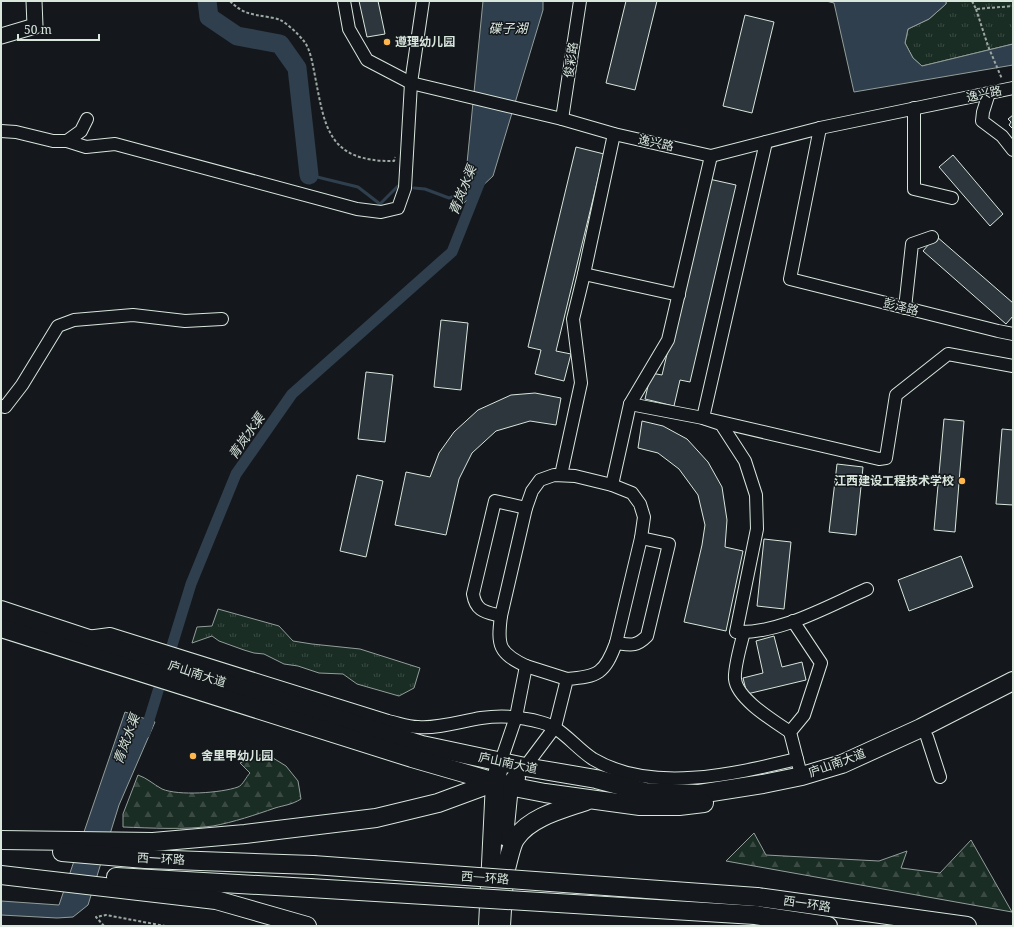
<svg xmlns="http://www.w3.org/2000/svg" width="1014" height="927" viewBox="0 0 1014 927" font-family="'Noto Serif','Noto Sans SC',serif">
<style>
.grass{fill:url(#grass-tufts);stroke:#939e99}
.forest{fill:url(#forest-firs);stroke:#939e99}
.water{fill:#2f3f4d;stroke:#939e99}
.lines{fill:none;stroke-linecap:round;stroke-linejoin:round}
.stream{stroke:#2f3f4d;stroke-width:3}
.canal{stroke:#2f3f4d;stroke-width:11}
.river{stroke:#2f3f4d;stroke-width:19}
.building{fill:#2c363c;stroke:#d8e6dc}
.minor-casing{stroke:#d8e6dc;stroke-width:14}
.major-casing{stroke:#d8e6dc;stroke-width:17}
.highway-casing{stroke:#d8e6dc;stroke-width:20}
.path{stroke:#9da8a2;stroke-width:2;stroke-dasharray:3 2;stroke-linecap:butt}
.minor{stroke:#14181c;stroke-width:12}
.major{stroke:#14181c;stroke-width:15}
.highway{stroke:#14181c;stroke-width:18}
.highway-bridge-casing{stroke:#d8e6dc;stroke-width:20;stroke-linecap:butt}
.highway-bridge{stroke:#14181c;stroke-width:18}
.poi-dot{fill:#ffb74d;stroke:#14181c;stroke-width:1.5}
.labels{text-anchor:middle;stroke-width:3;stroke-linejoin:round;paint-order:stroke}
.poi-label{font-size:12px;font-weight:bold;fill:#d8e6dc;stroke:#14181c;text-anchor:start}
.street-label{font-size:12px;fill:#d8e6dc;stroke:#14181c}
.water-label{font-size:13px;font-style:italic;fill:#d8e6dc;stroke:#14181c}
</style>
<defs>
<pattern id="grass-tufts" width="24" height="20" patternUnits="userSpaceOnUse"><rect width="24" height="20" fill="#1a2d24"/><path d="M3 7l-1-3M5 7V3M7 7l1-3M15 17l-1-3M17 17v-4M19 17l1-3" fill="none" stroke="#3b4b43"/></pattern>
<pattern id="forest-firs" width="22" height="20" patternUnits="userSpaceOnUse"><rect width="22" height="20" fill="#1a2d24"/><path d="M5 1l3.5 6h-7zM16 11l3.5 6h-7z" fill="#3b4b43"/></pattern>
</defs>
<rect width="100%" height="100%" fill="#14181c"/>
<!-- grass -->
<g class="grass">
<polygon points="946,1 1013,1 1013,44 922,66 913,58 905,43 908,29 929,19 946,4"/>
<polygon points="218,609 279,626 293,641 312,644 360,649 420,668 414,688 399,696 357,684 343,674 319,673 298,666 284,664 264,654 254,653 244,650 219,641 212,636 192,643 197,627 212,626"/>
</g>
<!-- forest -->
<g class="forest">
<path d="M 265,753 L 286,766 L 298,781 L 301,799 C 291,805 285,805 275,808 C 255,815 234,822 213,826 C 185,830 151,828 123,827 L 123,814 L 138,775 C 147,778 153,784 162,789 C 178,796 221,793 238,787 C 243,785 246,777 250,773 L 240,763 Z"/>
<polygon points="754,833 766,855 879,861 907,851 901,868 940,873 971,840 1012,912 726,861"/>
</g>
<!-- water -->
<g class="water">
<polygon points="483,1 543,1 543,10 493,176 463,204"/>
<polygon points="826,1 946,1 946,4 929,19 908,29 905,43 913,58 922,66 1013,44 1013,65 854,92 834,3"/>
<polygon points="125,712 155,722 119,805 88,905 73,917 57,918 1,915 1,901 59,905"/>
</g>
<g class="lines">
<!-- stream -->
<g class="stream">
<polyline points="309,175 358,187 380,204 398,186"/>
<polyline points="414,188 425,189 449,198 467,192"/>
</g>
<!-- canal -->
<polyline class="canal" points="145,733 191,584 236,474 292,394 452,252 481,179"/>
<!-- river -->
<polyline class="river" points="207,1 209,17 237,36 280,44 297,68 309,175"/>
</g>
<!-- building -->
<g class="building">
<polygon points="359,1 378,1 385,34 367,37"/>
<polygon points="626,1 657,1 635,90 606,83"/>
<polygon points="745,15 774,22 752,113 723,106"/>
<polygon points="1013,115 1013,129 1009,125 1011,122 1008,119"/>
<polygon points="576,147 604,154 556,351 571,354 564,381 535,374 541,350 528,347"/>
<polygon points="953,155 1003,214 990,226 939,167"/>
<polygon points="709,179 736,185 690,382 680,380 674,406 645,399 651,373 662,375"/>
<polygon points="936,236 1013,303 1013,316 1006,324 923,251"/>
<polygon points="441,320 468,323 461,390 434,387"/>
<polygon points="366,372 393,375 385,442 358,439"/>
<polygon points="535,393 561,398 556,425 530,421 496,431 472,453 459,479 446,535 395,525 406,472 430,477 439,453 454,432 478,410 511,395"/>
<polygon points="944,419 964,421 955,532 934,530"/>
<polygon points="642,421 663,426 687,439 708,462 722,487 727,520 725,547 743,551 726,631 684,622 702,545 705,525 698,495 679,469 658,453 638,448"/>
<polygon points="1002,429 1013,430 1013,505 996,504"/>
<polygon points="837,464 863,467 856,535 829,532"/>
<polygon points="357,475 383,481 366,557 340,551"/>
<polygon points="764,539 791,542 784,609 757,606"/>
<polygon points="961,556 973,587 909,611 898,580"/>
<polygon points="774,636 782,667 802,662 806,680 747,694 743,678 763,673 756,641"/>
</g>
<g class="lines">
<defs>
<g id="minor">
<polyline points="344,1 349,29 367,60 411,83 562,119 614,134 711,156 820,128 1013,88"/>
<polyline points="989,93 983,112 982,121 1002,136 1013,150"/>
<polyline points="914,108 914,189 952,198"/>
<polyline points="562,119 580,1"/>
<polyline points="820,128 790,279 998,331 1013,334"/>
<polyline points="1,131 16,132 53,141 67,141 81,131 87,119"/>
<polyline points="67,141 86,147 115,144 357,209 381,212 398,208 405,188 411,83 423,1"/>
<polyline points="766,142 703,418 879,459 886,458 896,395 948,354 1013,366"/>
<polyline points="584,274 679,295"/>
<polyline points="905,308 912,244 932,237"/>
<path d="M 630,404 L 703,418 L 721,424 L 745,461 L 756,495 L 757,529 L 736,632 C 780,634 828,606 867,589"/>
<polyline points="1,406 5,407 22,385 58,326 74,320 133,315 185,321 222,319"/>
<polyline points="561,475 581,383 573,319 584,274 614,134"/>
<polyline points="612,485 630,404 668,340 711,156"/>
<path d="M 501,616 C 486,612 476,612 473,594 L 495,501 L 526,508"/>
<polyline points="793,621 821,663 804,715 790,732 799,767"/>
<path d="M 744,632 C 741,643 734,669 735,679 C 737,699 774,721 790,732"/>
<path d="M 87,637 L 110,634 L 388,721 C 398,723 408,727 418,727 C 437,729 462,721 481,718 C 495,716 512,716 526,719 C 534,720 549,724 555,728 C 568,736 579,750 593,759 C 652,794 734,774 797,759"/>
<path d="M 616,643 C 631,645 636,647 647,636 L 669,544 L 641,538"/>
<polyline points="526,666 567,679"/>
<polyline points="927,737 940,777"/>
<path d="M 501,761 L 516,717 L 526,666 C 499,653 497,646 501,616 L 526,508 L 532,491 L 540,480 L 554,475 L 575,476 L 612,485 L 632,493 L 640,504 L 644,517 L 641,538 L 616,643 C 605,673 598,677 567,679 L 555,727 L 525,767"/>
</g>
<polyline id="major" points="1,36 35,26 34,1"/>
<g id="highway">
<polyline points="1,610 180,669 422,745 525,767 596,779 645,792 699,794 763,784 802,776 842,764 921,728 1013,681"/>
<polyline points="1,628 412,758 509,786 545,793 640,806 679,806 704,803"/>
<polyline points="504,836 509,786 516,778"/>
<polyline points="1,840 153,842 245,834 376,818 438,803 495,782"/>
<polyline points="62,852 145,859 313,865"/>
<polyline points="1,875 216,900 307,926"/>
<path d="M 504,876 C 507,867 511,844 516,838 C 530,817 563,809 586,801"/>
<polyline points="116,877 310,888"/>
<polyline points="757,897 967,926"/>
<polyline points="755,915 828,926"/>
<polyline points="488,926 495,782 498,771"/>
<polyline points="501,926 504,877 503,863"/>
</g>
</defs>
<!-- minor casing -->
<use href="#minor" class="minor-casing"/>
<!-- major casing -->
<use href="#major" class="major-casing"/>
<!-- highway casing -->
<use href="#highway" class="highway-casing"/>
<!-- path -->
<g class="path">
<path d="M 230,1 C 243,14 251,14 268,17 C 272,18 277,18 280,20 C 287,23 298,34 303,40 C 310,48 312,61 314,71 C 325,126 326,162 394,161 L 395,157"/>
<polyline points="972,1 976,9 1013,6"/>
<polyline points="976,9 988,46 1002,79"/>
<polyline points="104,926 96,917 106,915 165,926"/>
</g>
<!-- minor -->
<use href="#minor" class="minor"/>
<!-- major -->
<use href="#major" class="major"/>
<!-- highway -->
<use href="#highway" class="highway"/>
<defs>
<g id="highway-bridge">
<polyline points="313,865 757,897"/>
<polyline points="310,888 755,915"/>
</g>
</defs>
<!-- highway-bridge casing -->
<use href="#highway-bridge" class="highway-bridge-casing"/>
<!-- highway-bridge -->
<use href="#highway-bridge" class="highway-bridge"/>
</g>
<!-- markers -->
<g class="poi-dot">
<circle cx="387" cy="42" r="4"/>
<circle cx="962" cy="481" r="4"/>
<circle cx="193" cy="756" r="4"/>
</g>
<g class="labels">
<!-- poi labels -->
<g class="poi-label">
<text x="395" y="46">遵理幼儿园</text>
<text x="954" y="485" text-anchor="end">江西建设工程技术学校</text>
<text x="201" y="760">舍里甲幼儿园</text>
</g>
<!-- street labels -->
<g class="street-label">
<text transform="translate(571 60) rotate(-82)" y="4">俊彩路</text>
<text transform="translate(984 94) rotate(-12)" y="4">逸兴路</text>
<text transform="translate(656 143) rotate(12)" y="4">逸兴路</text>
<text transform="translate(901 307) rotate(14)" y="4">彭泽路</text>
<text transform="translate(197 674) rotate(18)" y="4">庐山南大道</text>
<text transform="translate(508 763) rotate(12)" y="4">庐山南大道</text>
<text transform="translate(837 763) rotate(-20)" y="4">庐山南大道</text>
<text transform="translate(161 859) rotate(3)" y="4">西一环路</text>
<text transform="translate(485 878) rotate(4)" y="4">西一环路</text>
<text transform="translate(807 904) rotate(8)" y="4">西一环路</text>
</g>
<!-- water labels -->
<g class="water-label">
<text x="508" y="33">碟子湖</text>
<text transform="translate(462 190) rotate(-68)" y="5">青岚水渠</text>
<text transform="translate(246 436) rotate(-55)" y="5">青岚水渠</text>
<text transform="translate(126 739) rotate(-70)" y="5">青岚水渠</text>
</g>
</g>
<!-- border -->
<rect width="1014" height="927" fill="none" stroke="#d8e6dc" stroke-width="4"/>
<!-- scale -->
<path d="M18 34v6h81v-6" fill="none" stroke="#d8e6dc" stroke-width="2"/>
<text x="24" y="34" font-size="12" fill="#d8e6dc" stroke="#14181c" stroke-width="3" paint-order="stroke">50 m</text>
</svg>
